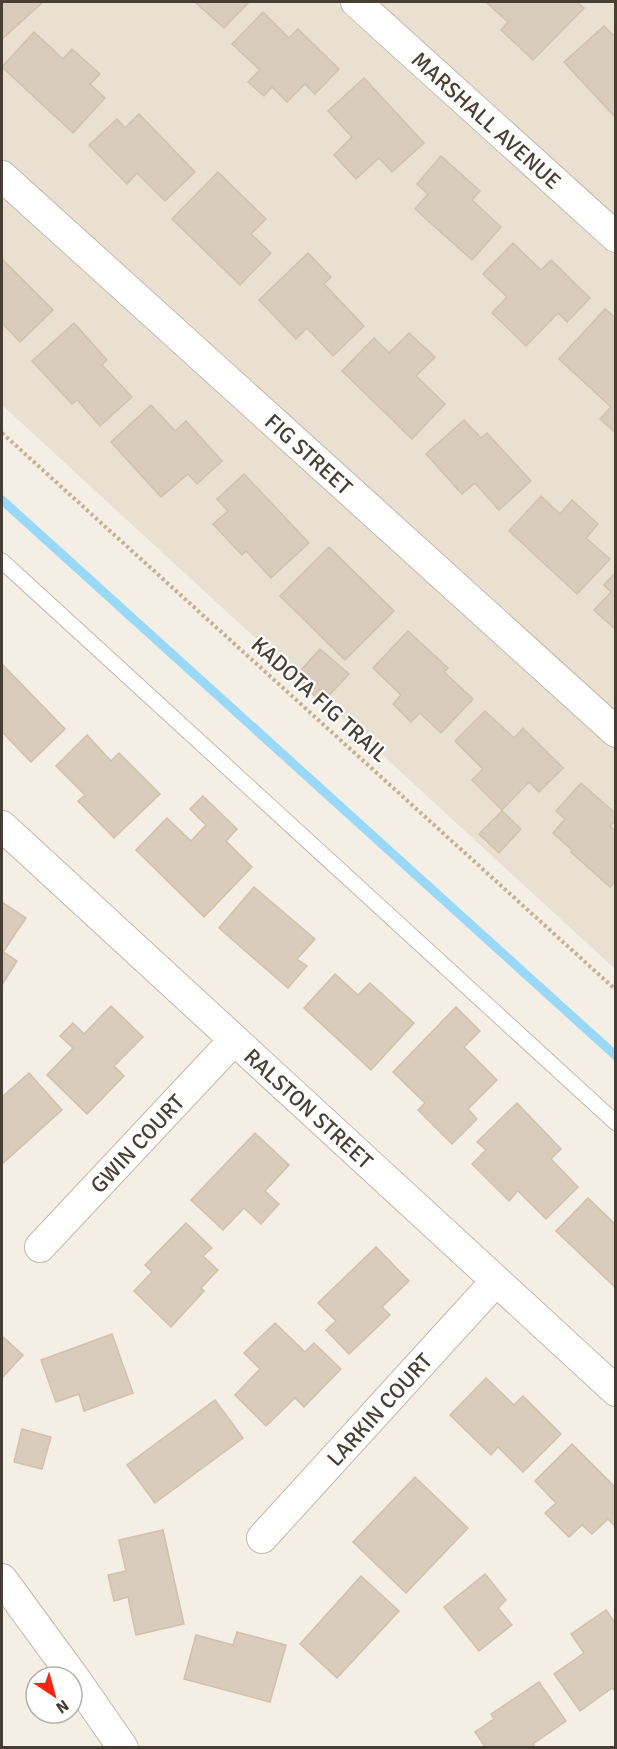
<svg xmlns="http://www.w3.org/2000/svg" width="617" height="1749" viewBox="0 0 617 1749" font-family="Signika,sans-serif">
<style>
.residential{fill:#e9e0d2}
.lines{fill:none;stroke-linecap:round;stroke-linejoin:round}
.stream{stroke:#99d9f8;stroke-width:9}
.building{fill:#daccbc;stroke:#d3c0ab;stroke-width:1.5}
.lane-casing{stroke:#c4b8a9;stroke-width:17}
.street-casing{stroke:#c4b8a9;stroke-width:32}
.path{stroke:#c4b096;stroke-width:4;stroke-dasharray:3 3;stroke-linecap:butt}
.lane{stroke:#fff;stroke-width:15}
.street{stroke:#fff;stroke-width:30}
.labels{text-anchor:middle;stroke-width:4.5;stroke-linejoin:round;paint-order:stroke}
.street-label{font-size:22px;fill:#473e33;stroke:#fff}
</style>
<rect width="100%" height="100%" fill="#f4eee5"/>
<!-- residential -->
<polygon class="residential" points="2,2 615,2 615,969 2,405"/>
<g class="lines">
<!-- stream -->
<polyline class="stream" points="2,500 616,1056"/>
</g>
<!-- building -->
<g class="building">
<polygon points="2,2 43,2 2,39"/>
<polygon points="195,2 249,2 224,28"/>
<polygon points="486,2 577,2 584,8 533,60 501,30 508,22"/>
<polygon points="263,12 289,38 298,29 339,69 315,94 305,84 287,102 272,87 264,96 248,82 260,70 232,44"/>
<polygon points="604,26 613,35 616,34 616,118 564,62"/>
<polygon points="34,32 63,59 72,49 100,74 90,84 105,98 73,133 2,67"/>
<polygon points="364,78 424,143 392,172 379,158 356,179 334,155 352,137 328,111"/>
<polygon points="139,114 195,172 165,201 137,173 127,184 89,145 117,119 125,128"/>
<polygon points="441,156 480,191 472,200 501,227 472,260 415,209 428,194 417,184"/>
<polygon points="218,172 266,219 251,234 271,253 240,285 172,219"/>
<polygon points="513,243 541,270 551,260 590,298 567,322 558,313 526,346 492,313 507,297 483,274"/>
<polygon points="308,253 331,277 324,284 364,326 333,356 307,328 296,339 259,300"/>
<polygon points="2,259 53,310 20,342 2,323"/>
<polygon points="605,309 616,318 616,433 600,419 611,407 559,359"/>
<polygon points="74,323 107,360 102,365 132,397 100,426 77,400 72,404 32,361"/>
<polygon points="409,333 435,357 416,376 445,404 412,439 342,371 374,338 389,353"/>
<polygon points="151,405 175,431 186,421 222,461 197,484 188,474 161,497 111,442"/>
<polygon points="464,420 481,438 487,433 531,481 499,510 475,483 462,494 426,454"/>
<polygon points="244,474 309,543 271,578 246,551 242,555 213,524 228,511 217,499"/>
<polygon points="541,496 560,514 572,500 598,524 586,538 610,559 577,594 509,531"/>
<polygon points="329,547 394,611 345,660 280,596"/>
<polygon points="616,572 616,630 594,610 611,592 604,585"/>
<polygon points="408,631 448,668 444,672 473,699 441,733 420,713 411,722 393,704 401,695 373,668"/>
<polygon points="320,649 349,674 322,703 294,678"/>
<polygon points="2,664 65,729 31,762 2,732"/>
<polygon points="485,711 514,738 523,728 563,768 539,792 529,782 502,810 472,780 483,769 455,741"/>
<polygon points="87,735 111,761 119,753 160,794 114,838 78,801 85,795 56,766"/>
<polygon points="581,783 616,814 616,820 610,826 616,832 616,881 610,887 571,852 572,850 553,833 565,819 556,811"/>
<polygon points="203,796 237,829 226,841 252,867 204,917 136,850 167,818 191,841 206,825 190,809"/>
<polygon points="502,811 521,829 499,853 479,834"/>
<polygon points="254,887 315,939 297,959 307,966 288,988 219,928"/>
<polygon points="2,902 26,918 3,952 17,961 2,985"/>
<polygon points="335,974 358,995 370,983 414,1023 371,1070 304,1008"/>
<polygon points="111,1006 143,1037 114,1066 124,1076 87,1114 47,1075 73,1048 60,1036 73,1023 84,1034"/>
<polygon points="456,1007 480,1031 464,1047 497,1080 468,1109 477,1119 452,1144 418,1110 425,1103 393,1072"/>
<polygon points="29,1073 62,1110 2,1164 2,1097"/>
<polygon points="517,1103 561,1149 551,1159 578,1187 546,1219 518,1191 509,1201 472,1164 486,1150 477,1142"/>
<polygon points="255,1133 289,1165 265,1191 279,1204 261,1224 244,1208 223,1230 191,1200"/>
<polygon points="588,1198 616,1225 616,1288 556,1231"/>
<polygon points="186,1223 212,1248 203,1256 218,1270 201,1288 204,1291 171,1327 134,1291 152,1272 145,1265"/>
<polygon points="376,1247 409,1281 382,1307 390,1315 349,1354 326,1330 336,1321 318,1303"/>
<polygon points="275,1323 305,1352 314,1343 341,1369 304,1407 295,1398 266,1426 235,1395 260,1369 244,1353"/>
<polygon points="112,1334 133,1393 84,1411 79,1394 56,1402 41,1360"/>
<polygon points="2,1336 23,1355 2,1378"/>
<polygon points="486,1378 514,1405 523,1396 561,1434 523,1472 498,1447 491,1455 450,1415"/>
<polygon points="215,1400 243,1438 155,1503 127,1465"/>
<polygon points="22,1429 51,1437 42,1469 14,1462"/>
<polygon points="572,1444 616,1488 616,1527 608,1519 592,1534 582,1525 569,1537 545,1513 556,1503 535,1481"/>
<polygon points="415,1477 468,1528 406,1593 353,1542"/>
<polygon points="163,1530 184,1624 136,1635 128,1597 114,1601 108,1575 126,1571 119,1540"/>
<polygon points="485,1574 506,1600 498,1608 512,1625 479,1651 444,1607"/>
<polygon points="361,1576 399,1611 337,1678 300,1644"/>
<polygon points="606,1610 616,1624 616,1692 612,1688 580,1711 554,1674 584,1653 571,1634"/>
<polygon points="237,1632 286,1645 270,1702 184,1679 196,1635 233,1645"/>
<polygon points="539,1682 566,1721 533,1744 536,1748 486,1748 475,1732 494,1719 491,1714"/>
</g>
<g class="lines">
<defs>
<polyline id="lane" points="2,561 616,1123"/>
<g id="street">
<path id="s1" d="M 356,2 L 616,237"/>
<path id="s2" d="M 2,176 L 616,732"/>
<path id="s3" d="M 2,826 L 616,1391"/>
<path id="s4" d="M 40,1247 L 234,1040"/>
<path id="s5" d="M 262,1538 L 496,1281"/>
<polyline points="2,1579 76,1680 123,1748"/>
</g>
</defs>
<!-- lane casing -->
<use href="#lane" class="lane-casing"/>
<!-- street casing -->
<use href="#street" class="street-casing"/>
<!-- path -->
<polyline class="path" points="2,433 616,990"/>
<!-- lane -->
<use href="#lane" class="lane"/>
<!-- street -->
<use href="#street" class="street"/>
</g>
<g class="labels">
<!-- street labels -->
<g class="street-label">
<text dy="8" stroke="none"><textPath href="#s1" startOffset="176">MARSHALL AVENUE</textPath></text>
<text dy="8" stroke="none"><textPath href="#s2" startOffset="414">FIG STREET</textPath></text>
<text transform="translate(320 699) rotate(42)" y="8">KADOTA FIG TRAIL</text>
<text dy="8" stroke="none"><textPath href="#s3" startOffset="417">RALSTON STREET</textPath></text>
<text dy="8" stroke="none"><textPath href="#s4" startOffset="142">GWIN COURT</textPath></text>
<text dy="8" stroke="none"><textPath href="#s5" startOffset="174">LARKIN COURT</textPath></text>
</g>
</g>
<!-- border -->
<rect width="617" height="1749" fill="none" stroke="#473e33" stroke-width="6"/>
<!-- north arrow -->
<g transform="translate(54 1695) rotate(144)"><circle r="28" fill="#ffffff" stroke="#b5b2ad" stroke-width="1.5"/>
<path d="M0-4.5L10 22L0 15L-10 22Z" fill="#ff2211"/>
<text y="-9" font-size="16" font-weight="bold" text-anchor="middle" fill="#473e33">N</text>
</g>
</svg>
